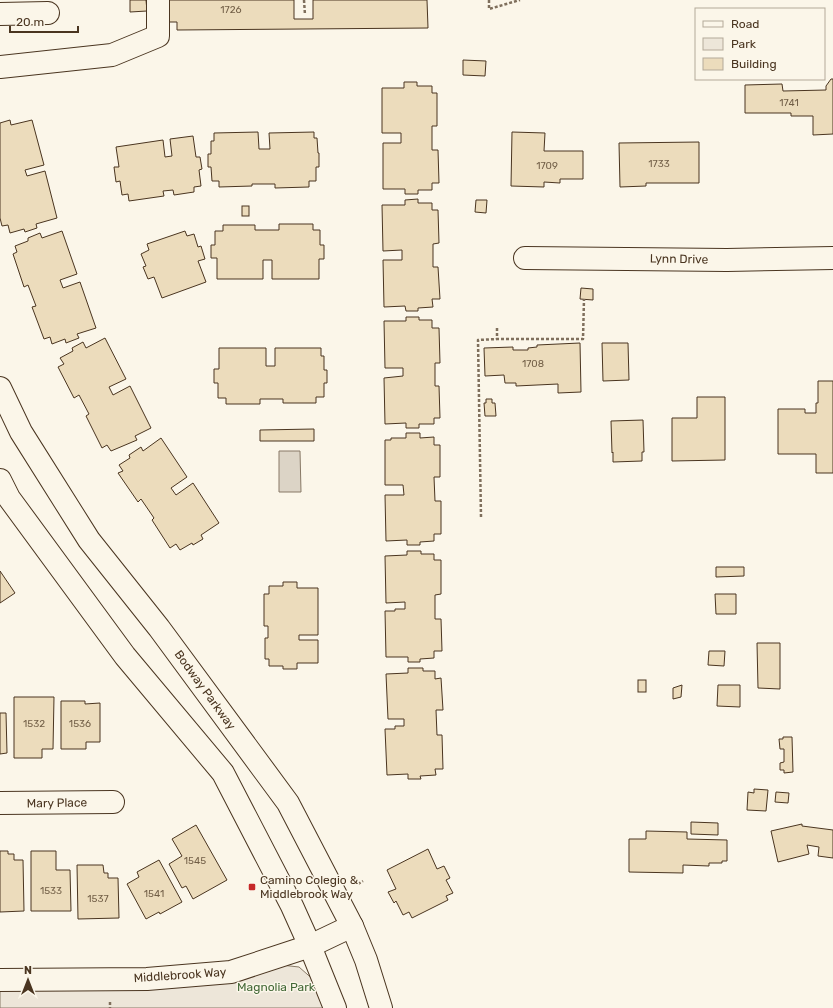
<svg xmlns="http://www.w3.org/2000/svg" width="833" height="1008" viewBox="0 0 833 1008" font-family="Rubik,sans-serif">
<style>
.green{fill:#ede6d9;stroke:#887966}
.water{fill:#dcd4c6;stroke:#887966}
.building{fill:#ecdcbc;stroke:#4a3520}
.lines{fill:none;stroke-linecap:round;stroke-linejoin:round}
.minor-casing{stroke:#4a3520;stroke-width:24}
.path{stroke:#7f6f5c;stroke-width:2.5;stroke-dasharray:3 2;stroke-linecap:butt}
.minor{stroke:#fbf6e9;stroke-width:22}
.poi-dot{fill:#c62828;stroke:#fbf6e9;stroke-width:1.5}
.labels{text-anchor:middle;stroke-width:3;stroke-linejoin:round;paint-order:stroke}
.number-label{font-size:10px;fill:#725f47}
.street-label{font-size:12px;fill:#4a3520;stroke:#fbf6e9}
.poi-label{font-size:12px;fill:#4a3520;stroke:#fbf6e9;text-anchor:start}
.park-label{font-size:12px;fill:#436837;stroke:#fbf6e9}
</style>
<rect width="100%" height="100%" fill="#fbf6e9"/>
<!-- green -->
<polygon class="green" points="272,964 299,967 316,982 326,1008 0,1008 0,987"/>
<!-- water -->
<polygon class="water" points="279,451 300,451 301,492 279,492"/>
<!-- building -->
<g class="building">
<polygon points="130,0 146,0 147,11 130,12"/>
<polygon points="168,0 294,0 294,19 313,19 313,0 427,0 428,28 177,30 177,22 168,22"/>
<polygon points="463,60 486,61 485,76 463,75"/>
<polygon points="831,79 833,79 833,134 813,135 813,116 791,116 791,113 745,113 745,85 782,84 783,91 826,90 826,86"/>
<polygon points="404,82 417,82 417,86 432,86 432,93 437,93 437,126 432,126 432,150 438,150 439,183 432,183 432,190 418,190 418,194 405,194 405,189 383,189 383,143 401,143 401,133 382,133 382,88 404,88"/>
<polygon points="10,120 11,125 32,120 44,165 25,170 27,176 45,171 57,218 36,224 37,228 25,232 24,229 10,233 8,225 2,226 0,218 0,123"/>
<polygon points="258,132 259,149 270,149 269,133 314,132 314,138 317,138 318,153 319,153 319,167 316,167 316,181 309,181 309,187 275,188 275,184 252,184 252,186 219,187 219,181 212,181 211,167 208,167 208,154 211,154 211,141 214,141 214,133"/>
<polygon points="512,132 545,133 544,151 583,151 583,179 560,179 560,183 544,182 544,187 511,186"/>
<polygon points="193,136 196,157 200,157 202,169 199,170 201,186 194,187 194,192 174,195 173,190 163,191 164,196 129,201 128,194 122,195 120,181 116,182 114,167 119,167 116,147 163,140 165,157 172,156 170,139"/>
<polygon points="699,142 699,183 646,183 646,186 620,187 619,143"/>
<polygon points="418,199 418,203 432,203 432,210 438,210 439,243 433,244 433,267 438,267 440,299 432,299 433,307 418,308 418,311 406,311 405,306 384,307 383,260 402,260 402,250 383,251 382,205 405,205 405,200"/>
<polygon points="476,200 487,200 486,213 475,212"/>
<rect x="242" y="206" width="7" height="10"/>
<polygon points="279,224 313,224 313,230 320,230 320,245 324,245 324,259 319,259 319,279 272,279 272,260 263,260 263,279 217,279 217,258 211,258 211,245 215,245 215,231 223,231 223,225 255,225 255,230 279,230"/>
<polygon points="62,231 77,274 60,280 63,288 80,282 96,328 77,334 79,338 66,343 65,339 52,344 50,337 44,339 32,307 36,306 28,285 24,287 13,254 17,252 15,246 28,241 28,238 40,233 42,238"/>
<polygon points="185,231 187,236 194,234 198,247 201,246 205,259 198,261 206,282 162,298 154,277 148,279 143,267 146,266 141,254 149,250 147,244"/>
<polygon points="581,288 593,289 593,300 580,299"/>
<polygon points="406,317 419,317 419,320 432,320 432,328 439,328 440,363 435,363 435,386 439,386 440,418 434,418 434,424 419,424 419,428 406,428 406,423 385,424 384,378 403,376 403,368 385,368 384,321 406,321"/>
<polygon points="105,338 126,379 109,387 113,395 130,386 151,428 135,436 137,440 111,451 107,445 102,448 86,416 89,414 79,395 74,398 58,367 64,364 60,358 73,351 72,348 83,342 86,348"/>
<polygon points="580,343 581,392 558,393 558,384 516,386 516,383 505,383 504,375 485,376 484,348 513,347 513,350 528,350 528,348 537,347 537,345"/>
<polygon points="602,343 628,343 629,380 603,381"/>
<polygon points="219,348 266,348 266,366 275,366 275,348 321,348 321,356 324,356 324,370 327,370 327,383 324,383 324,397 316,397 316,403 283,403 283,399 260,399 260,404 226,404 226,398 218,398 218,383 214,383 214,369 219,369"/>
<polygon points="818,381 833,381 833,473 816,473 816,454 778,454 778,409 805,409 805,413 816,413 816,403 818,403"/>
<polygon points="697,397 725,397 725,460 672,461 672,418 697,418"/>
<polygon points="486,399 492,399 492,403 495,403 496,416 485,416 484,403 486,403"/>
<polygon points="643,420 644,452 642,452 642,461 613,462 613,452 612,453 611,421"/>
<polygon points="314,429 314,441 260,441 260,430"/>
<polygon points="406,433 420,433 420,438 434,437 434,445 440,445 440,477 434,477 435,501 441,501 441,534 434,534 434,541 420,542 420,545 407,545 407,540 386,541 385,495 404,495 403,485 385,485 385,440 391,440 391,438 406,438"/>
<polygon points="161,438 187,477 171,488 176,495 193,483 219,523 201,535 203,539 193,545 192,543 180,550 176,544 170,548 152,520 154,518 141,499 138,502 118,473 123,471 119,465 130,458 129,455 141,447 143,451"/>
<polygon points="407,551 421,551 421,554 434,554 434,560 441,560 441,594 435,595 435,619 441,619 442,651 434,651 434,658 420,659 420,662 408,662 408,657 386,657 385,611 395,611 395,609 405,609 405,602 386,603 385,556 407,555"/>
<polygon points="716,567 744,567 744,576 716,577"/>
<polygon points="0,571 15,593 0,603"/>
<polygon points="283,582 297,582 297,588 318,588 318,635 299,635 299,640 318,640 318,663 297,663 297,669 283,669 283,666 269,666 269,659 265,659 265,638 268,638 268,626 264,626 264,594 269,594 269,586 283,586"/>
<polygon points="715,594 736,594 736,614 716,614"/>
<polygon points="757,643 780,643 780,689 758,688"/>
<polygon points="709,651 725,651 724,666 708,665"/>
<polygon points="408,668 423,668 423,671 435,671 435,679 441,678 443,710 436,710 437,735 442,735 443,769 435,769 436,775 420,776 421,779 408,779 408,774 387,775 385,729 395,729 395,726 404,726 404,719 388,719 386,674 408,673"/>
<rect x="638" y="680" width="8" height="12"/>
<polygon points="682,685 681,697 673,699 673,688"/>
<polygon points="718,685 740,685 740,707 717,706"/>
<polygon points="14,697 54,697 53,749 42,749 42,758 14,758"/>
<polygon points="61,701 85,701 85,704 100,703 100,742 86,742 86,749 61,749"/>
<polygon points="0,713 6,713 7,753 0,754"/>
<polygon points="783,737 792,737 793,772 784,773 784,770 780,770 780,763 784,762 784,749 780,749 779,739 783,739"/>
<polygon points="754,789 768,790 766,811 747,810 748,792 754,793"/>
<polygon points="776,792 789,793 788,803 775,802"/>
<polygon points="691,822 718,823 718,835 691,834"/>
<polygon points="802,824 802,826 833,830 833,858 818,856 819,847 807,845 809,854 778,862 771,831"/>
<polygon points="196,825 227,880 193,899 186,886 182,888 169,864 182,856 172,839"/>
<polygon points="646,831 687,832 687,839 727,840 727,861 722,861 722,863 709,863 709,866 683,865 683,873 629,872 629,839 646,839"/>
<polygon points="428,849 437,869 444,866 450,878 446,880 453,893 446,896 448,900 412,918 409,912 403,915 396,901 394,903 388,892 396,889 387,870"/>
<polygon points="0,851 8,851 8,854 14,854 14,860 23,860 24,911 0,912"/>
<polygon points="31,851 56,851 56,870 70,870 71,911 31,911"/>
<polygon points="159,860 182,902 160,914 159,912 146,919 127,884 139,877 137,872"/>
<polygon points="77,865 103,865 104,873 108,873 108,878 118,878 119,918 78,919"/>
</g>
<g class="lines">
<defs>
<g id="minor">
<polyline points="0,14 48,13"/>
<polyline points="0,67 112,55 158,36 158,0"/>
<polyline points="525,258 727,260 833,258"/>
<polyline points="0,388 21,432 89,540 159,628 288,803 352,926 366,960 381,1008"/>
<polyline points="0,480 9,498 125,656 223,773 292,906 310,946 335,1008"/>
<polyline points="0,803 113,802"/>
<polyline points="0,980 147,979 231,972 310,946 352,926"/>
</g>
</defs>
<!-- minor casing -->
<use href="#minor" class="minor-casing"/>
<!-- path -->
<g class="path">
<polyline points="304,0 305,15"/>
<polyline points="489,0 489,9 520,0"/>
<polyline points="497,328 497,339 583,339 584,299"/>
<polyline points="481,517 478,340 497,339"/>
<polyline points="358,884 363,881"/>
<polyline points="110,1002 110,1008"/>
</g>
<!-- minor -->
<use href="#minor" class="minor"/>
</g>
<!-- markers -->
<rect class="poi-dot" x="248" y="883" width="8" height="8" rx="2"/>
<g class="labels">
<!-- number labels -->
<g class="number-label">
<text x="231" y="13">1726</text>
<text x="789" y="106">1741</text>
<text x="659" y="167">1733</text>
<text x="547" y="169">1709</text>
<text x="533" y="367">1708</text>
<text x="34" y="727">1532</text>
<text x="80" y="727">1536</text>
<text x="195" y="864">1545</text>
<text x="51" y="894">1533</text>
<text x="154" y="897">1541</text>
<text x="98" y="902">1537</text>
</g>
<!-- street labels -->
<g class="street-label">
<text transform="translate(679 259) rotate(1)" y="4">Lynn Drive</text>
<text transform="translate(205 690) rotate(54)" y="4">Bodway Parkway</text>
<text transform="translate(57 803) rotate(-1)" y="4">Mary Place</text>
<text transform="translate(180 975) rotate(-4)" y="4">Middlebrook Way</text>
</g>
<!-- poi labels -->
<g class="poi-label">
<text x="260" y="884">Camino Colegio &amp;<tspan x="260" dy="14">Middlebrook Way</tspan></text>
</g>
<!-- park labels -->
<g class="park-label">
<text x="276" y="991">Magnolia Park</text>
</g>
</g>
<!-- legend -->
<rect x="695" y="8" width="130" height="72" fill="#fbf6e9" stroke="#b4a999"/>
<rect x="703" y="21" width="20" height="6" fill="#fbf6e9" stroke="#b4a999"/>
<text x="731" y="28" font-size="12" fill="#4a3520">Road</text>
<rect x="703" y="38" width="20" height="12" fill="#ede6d9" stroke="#b4a999"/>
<text x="731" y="48" font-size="12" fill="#4a3520">Park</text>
<rect x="703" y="58" width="20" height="12" fill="#ecdcbc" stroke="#b4a999"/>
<text x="731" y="68" font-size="12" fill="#4a3520">Building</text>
<!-- north arrow -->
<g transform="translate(28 980)" stroke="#fbf6e9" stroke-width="3" paint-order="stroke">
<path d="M0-3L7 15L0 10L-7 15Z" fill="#4a3520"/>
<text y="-6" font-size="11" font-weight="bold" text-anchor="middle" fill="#4a3520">N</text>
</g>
<!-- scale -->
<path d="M10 26v6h68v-6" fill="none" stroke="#4a3520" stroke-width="2"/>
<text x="16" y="26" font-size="12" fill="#4a3520" stroke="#fbf6e9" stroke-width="3" paint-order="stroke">20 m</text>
</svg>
